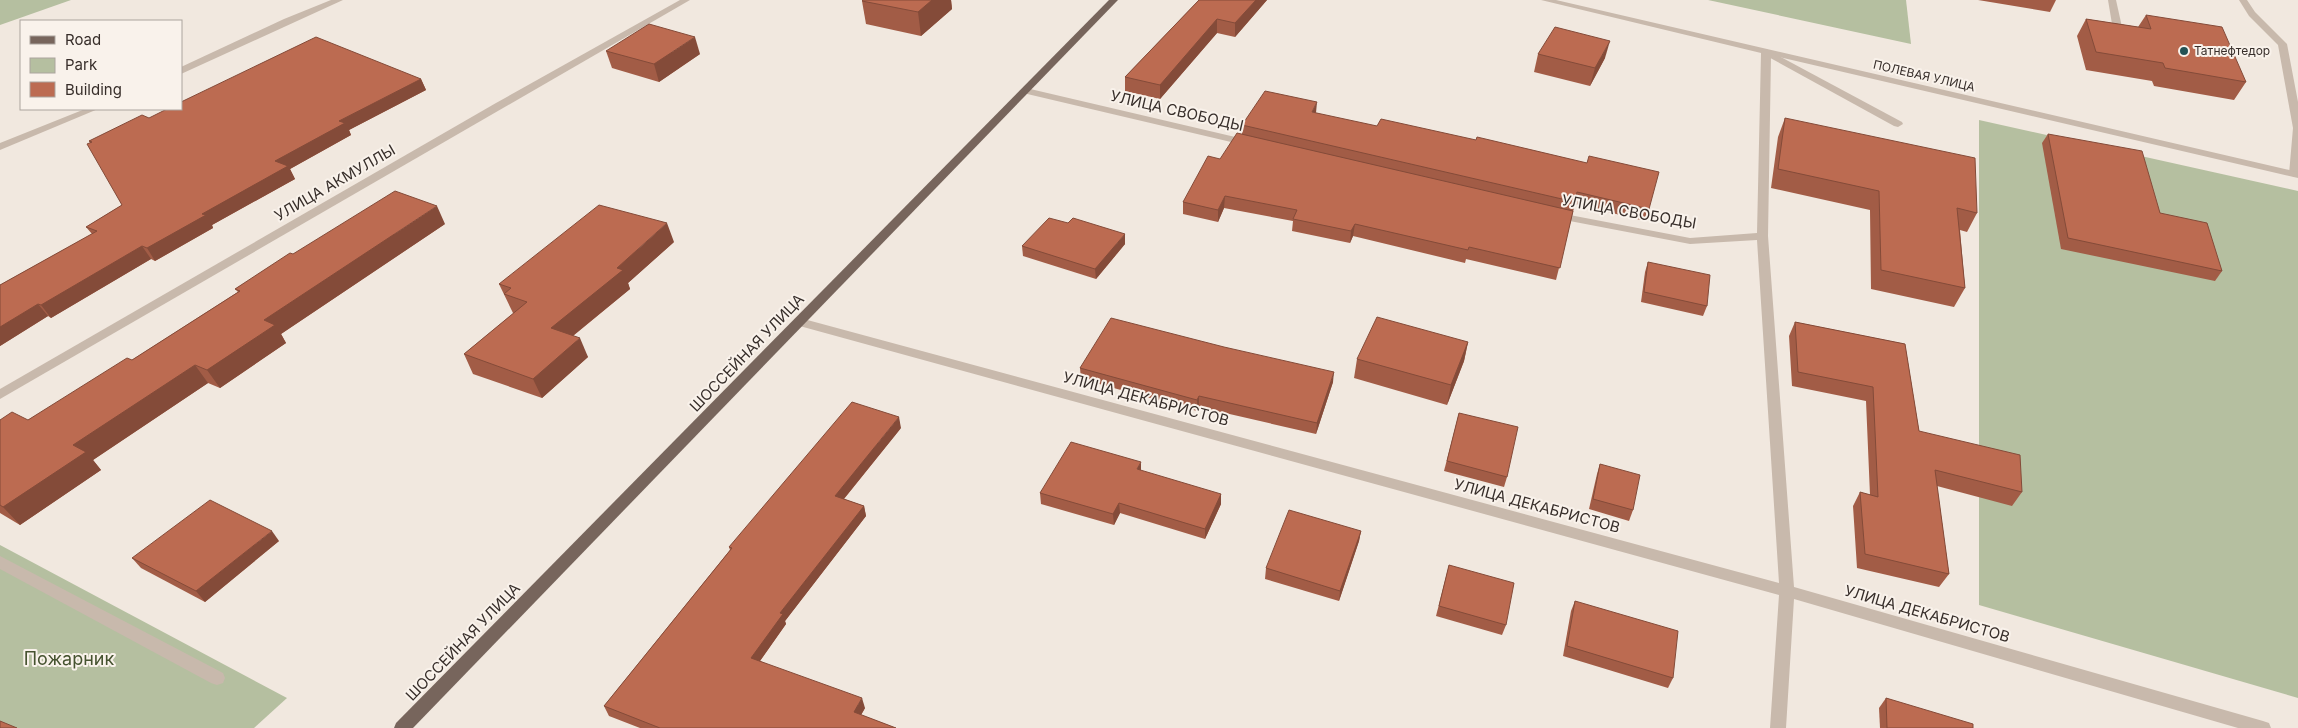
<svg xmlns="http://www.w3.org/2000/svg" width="2298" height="728" viewBox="0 0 2298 728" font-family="Inter,sans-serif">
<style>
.green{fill:#b5bfa0}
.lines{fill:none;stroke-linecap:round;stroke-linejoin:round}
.service{fill:#c8b9ac;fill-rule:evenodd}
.minor{fill:#c8b9ac;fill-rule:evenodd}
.primary{fill:#77655c;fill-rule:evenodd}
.wall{fill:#a25c46}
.shaded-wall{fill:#844b39}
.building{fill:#bc6b51;stroke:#844b39}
.poi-dot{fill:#235255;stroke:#f9f2eb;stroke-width:2}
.labels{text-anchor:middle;stroke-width:4;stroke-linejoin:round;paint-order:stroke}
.far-poi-label{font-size:12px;fill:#372e2a;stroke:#f9f2eb;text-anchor:start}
.far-street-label{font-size:12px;fill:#372e2a;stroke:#f9f2eb}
.street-label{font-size:15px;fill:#372e2a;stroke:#f9f2eb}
.near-park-label{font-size:18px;fill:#465330;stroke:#f9f2eb}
</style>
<rect width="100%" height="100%" fill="#f1e8df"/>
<!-- green -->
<g class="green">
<polygon points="0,0 71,0 0,25"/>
<polygon points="1708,0 1906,0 1911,44"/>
<polygon points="1979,120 2298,191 2298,698 1979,605"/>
<polygon points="0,545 287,698 254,728 0,728"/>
</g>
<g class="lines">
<!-- service -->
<g class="service">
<polygon points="2108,0 2116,0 2124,36 2122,38 2114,36"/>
<polygon points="2239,0 2247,0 2255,12 2287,44 2298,102 2298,176 2294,177 2289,174 2293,128 2278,45 2249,16"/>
<polygon points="1766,49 1902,122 1903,124 1898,127 1894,126 1763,54 1763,50"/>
</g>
<!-- minor -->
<g class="minor">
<polygon points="331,0 343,0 181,74 181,67 284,19"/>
<polygon points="680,0 690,0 0,399 0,389 496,103"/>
<polygon points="1541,0 1556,0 2298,172 2298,178 1771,55 1768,236 1794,587 2263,721 2269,723 2271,728 2238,728 1794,599 1786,728 1770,728 1779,595 796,325 794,322 800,318 1779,583 1757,240 1690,244 1554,218 1549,215 1554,212 1690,238 1757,233 1761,53"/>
<polygon points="1026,88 1248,140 1253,143 1248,146 1023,93 1021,91"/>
<polygon points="85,109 98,109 0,150 0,143"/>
<polygon points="0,556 223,673 225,678 223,683 217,685 211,683 0,569"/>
</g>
<!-- primary -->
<polygon class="primary" points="1109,0 1118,0 413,728 394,728 396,723"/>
</g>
<!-- wall -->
<g class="wall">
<polygon points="863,0 951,0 952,9 921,36 866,24 862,1"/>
<polygon points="1199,0 1267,0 1235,37 1217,33 1160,99 1125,91 1125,77"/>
<polygon points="1978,0 2056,0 2050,12"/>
<polygon points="2146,15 2246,82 2234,100 2154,86 2152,81 2086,70 2077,36 2086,19 2138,27"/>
<polygon points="606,51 700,54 659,82 612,68"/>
<polygon points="1538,54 1605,58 1590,86 1534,72"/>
<polygon points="421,79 426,90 349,130 351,135 290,169 295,179 212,225 213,228 155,261 151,259 51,318 48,316 0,346 0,285 92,234 86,227 122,205 89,141 149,118"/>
<polygon points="1316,113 1649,209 1645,221 1575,204 1556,280 1466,259 1465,263 1353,236 1350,243 1292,231 1293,221 1224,208 1218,222 1183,214 1183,202 1242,134 1242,125"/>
<polygon points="1785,118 1977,213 1967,232 1960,230 1965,288 1954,307 1871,289 1870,210 1771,188 1778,137"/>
<polygon points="2048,134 2160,213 2222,271 2215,281 2061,249 2042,143"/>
<polygon points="445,224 281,334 286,343 220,388 208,383 93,460 101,470 20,525 0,513 0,420 28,420 132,360 238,292 235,289 293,254"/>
<polygon points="674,242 628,283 630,289 573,336 588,357 542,398 473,374 464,354 514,313 513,313 499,284"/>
<polygon points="1125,244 1096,279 1023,256 1022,246"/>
<polygon points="1648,262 1707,306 1703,316 1641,302 1645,272"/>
<polygon points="1795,322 1905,344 1919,431 2022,492 2012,506 1937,486 1949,574 1939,587 1857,568 1853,506 1860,492 1870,495 1866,401 1792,386 1789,336"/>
<polygon points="1468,342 1464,361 1447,405 1354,378 1357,359"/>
<polygon points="1080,368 1333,382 1316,434 1199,407 1197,411 1081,379"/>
<polygon points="1459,413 1507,477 1504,487 1444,471"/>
<polygon points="901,428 844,499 864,506 866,516 785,621 786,624 760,661 865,708 861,715 896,728 640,728 609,716 604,706 730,550 729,547"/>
<polygon points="1600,464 1633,510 1629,521 1589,509 1597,474"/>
<polygon points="1040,493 1221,494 1221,504 1205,539 1120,513 1114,525 1041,504"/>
<polygon points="1361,531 1359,541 1339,601 1265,579 1266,568"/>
<polygon points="279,541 205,602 141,568 132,558"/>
<polygon points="1449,565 1506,625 1502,635 1436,616"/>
<polygon points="1575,601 1673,678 1668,688 1563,656 1571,611"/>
<polygon points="1886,698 1973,728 1880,728 1879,708"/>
</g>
<!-- shaded-wall -->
<g class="shaded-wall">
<polygon points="932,0 951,0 952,9 921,36 918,12"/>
<polygon points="1256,0 1267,0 1235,37 1235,23"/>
<polygon points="1217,19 1217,33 1160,99 1160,85"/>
<polygon points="695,37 700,54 659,82 654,64"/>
<polygon points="1610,41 1605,58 1590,86 1595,68"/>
<polygon points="421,79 426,90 349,130 351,135 290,169 295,179 212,225 213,228 155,261 147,248 275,161 339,121"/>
<polygon points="1317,102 1316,113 1312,112"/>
<polygon points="1225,196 1224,208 1218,222 1218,210"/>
<polygon points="437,206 445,224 281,334 286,343 220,388 207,370 264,320"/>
<polygon points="667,223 674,242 628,283 630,289 559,347 551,328"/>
<polygon points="1355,224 1353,236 1350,243 1351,231"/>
<polygon points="1125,234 1125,244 1096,279 1095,269"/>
<polygon points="142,246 151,259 51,318 41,305"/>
<polygon points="38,304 48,316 0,346 0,327"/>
<polygon points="580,338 588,357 542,398 533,379"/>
<polygon points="1468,342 1464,361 1447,405 1451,385"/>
<polygon points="195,365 208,383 93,460 101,470 20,525 3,507 73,445"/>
<polygon points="1334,372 1333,382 1316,434 1317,423"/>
<polygon points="1199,396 1199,407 1197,411 1197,400"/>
<polygon points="899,417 901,428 838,506 835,496"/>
<polygon points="1141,462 1141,472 1137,469"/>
<polygon points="1221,494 1221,504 1205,539 1205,529"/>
<polygon points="1119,503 1120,513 1114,525 1113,514"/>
<polygon points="864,506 866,516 785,621 786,624 755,668 751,658 780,613"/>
<polygon points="272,531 279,541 205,602 196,591"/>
<polygon points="1361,531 1359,541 1339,601 1340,591"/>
<polygon points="862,698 865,708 857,722 854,712"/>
</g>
<!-- building -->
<g class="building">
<polygon points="863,0 932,0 918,12 862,1"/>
<polygon points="1199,0 1256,0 1235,23 1217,19 1160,85 1125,77"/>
<polygon points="2146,15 2222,27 2246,82 2165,68 2163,63 2096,52 2086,19 2151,29"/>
<polygon points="649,24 695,37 654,64 606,51"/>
<polygon points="1555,27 1610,41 1595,68 1538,54"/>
<polygon points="316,37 421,79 339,121 345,123 275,161 288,166 202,214 206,215 147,248 142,246 41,305 38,304 0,327 0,285 97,231 86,227 122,205 87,144 92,142 89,141 142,115 149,118 167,109 181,109 181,102"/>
<polygon points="1265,91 1317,102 1312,112 1377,126 1381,119 1476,140 1477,137 1587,163 1589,156 1659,172 1649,209 1577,192 1575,202 1242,125"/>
<polygon points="1785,118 1975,158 1977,213 1957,208 1965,288 1881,270 1879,191 1778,169"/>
<polygon points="1237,133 1573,211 1560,268 1469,247 1468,250 1355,224 1351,231 1293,219 1297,210 1225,196 1218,210 1183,202 1208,156 1220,159"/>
<polygon points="2048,134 2142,151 2160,213 2207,223 2222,271 2068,238"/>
<polygon points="395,191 437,206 264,320 275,325 207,370 195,365 73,445 86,452 3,507 0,505 0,420 12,412 28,420 127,358 132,360 240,291 235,289 290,253 293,254"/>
<polygon points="599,205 667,223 617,268 623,270 551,328 580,338 533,379 464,354 527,302 504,294 511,288 499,284"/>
<polygon points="1049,218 1068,223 1073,218 1125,234 1095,269 1022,246"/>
<polygon points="1648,262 1710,275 1707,306 1644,292"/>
<polygon points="1377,317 1468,342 1451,385 1357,359"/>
<polygon points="1111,318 1224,347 1334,372 1317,423 1199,396 1197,400 1080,368"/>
<polygon points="1795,322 1905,344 1919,431 2020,455 2022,492 1935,470 1949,574 1865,554 1860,492 1878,497 1873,387 1798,372"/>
<polygon points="852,402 899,417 835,496 864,506 780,613 783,614 751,658 862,698 854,712 896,728 660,728 604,706 732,548 729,547"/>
<polygon points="1459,413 1518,427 1507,477 1447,461"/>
<polygon points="1071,442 1141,462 1137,469 1221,494 1205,529 1119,503 1113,514 1040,493"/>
<polygon points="1600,464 1640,475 1633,510 1593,499"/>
<polygon points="210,500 272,531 196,591 132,558"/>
<polygon points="1289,510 1361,531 1340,591 1266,568"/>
<polygon points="1449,565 1514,583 1506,625 1439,606"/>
<polygon points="1575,601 1678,631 1673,678 1567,646"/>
<polygon points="1886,698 1973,724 1973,728 1887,728"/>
<polygon points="0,721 17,728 0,728"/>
</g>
<!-- markers -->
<circle class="poi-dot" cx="2184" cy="51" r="5"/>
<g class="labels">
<!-- far-poi labels -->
<g class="far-poi-label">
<text x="2194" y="55">Татнефтедор</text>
</g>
<!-- far-street labels -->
<g class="far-street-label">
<text transform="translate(1924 76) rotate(13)" y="4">ПОЛЕВАЯ УЛИЦА</text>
</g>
<!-- street labels -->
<g class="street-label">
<text transform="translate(1177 111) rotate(13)" y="5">УЛИЦА СВОБОДЫ</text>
<text transform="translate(335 183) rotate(-30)" y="5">УЛИЦА АКМУЛЛЫ</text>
<text transform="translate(1629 212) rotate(10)" y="5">УЛИЦА СВОБОДЫ</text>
<text transform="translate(747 353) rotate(-46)" y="5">ШОССЕЙНАЯ УЛИЦА</text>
<text transform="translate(1146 399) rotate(15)" y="5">УЛИЦА ДЕКАБРИСТОВ</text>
<text transform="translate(1537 506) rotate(15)" y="5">УЛИЦА ДЕКАБРИСТОВ</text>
<text transform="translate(1927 614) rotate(16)" y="5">УЛИЦА ДЕКАБРИСТОВ</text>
<text transform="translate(463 642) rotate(-46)" y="5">ШОССЕЙНАЯ УЛИЦА</text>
</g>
<!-- near-park labels -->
<g class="near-park-label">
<text x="69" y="665">Пожарник</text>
</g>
</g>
<!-- legend -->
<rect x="20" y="20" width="162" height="90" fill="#f9f2eb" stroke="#aba49e"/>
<rect x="30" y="36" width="25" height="8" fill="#77655c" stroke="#aba49e"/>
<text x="65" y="45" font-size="15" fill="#372e2a">Road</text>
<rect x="30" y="58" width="25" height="15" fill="#b5bfa0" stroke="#aba49e"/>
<text x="65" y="70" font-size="15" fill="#372e2a">Park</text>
<rect x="30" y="82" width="25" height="15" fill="#bc6b51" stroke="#aba49e"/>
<text x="65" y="95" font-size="15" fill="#372e2a">Building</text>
</svg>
